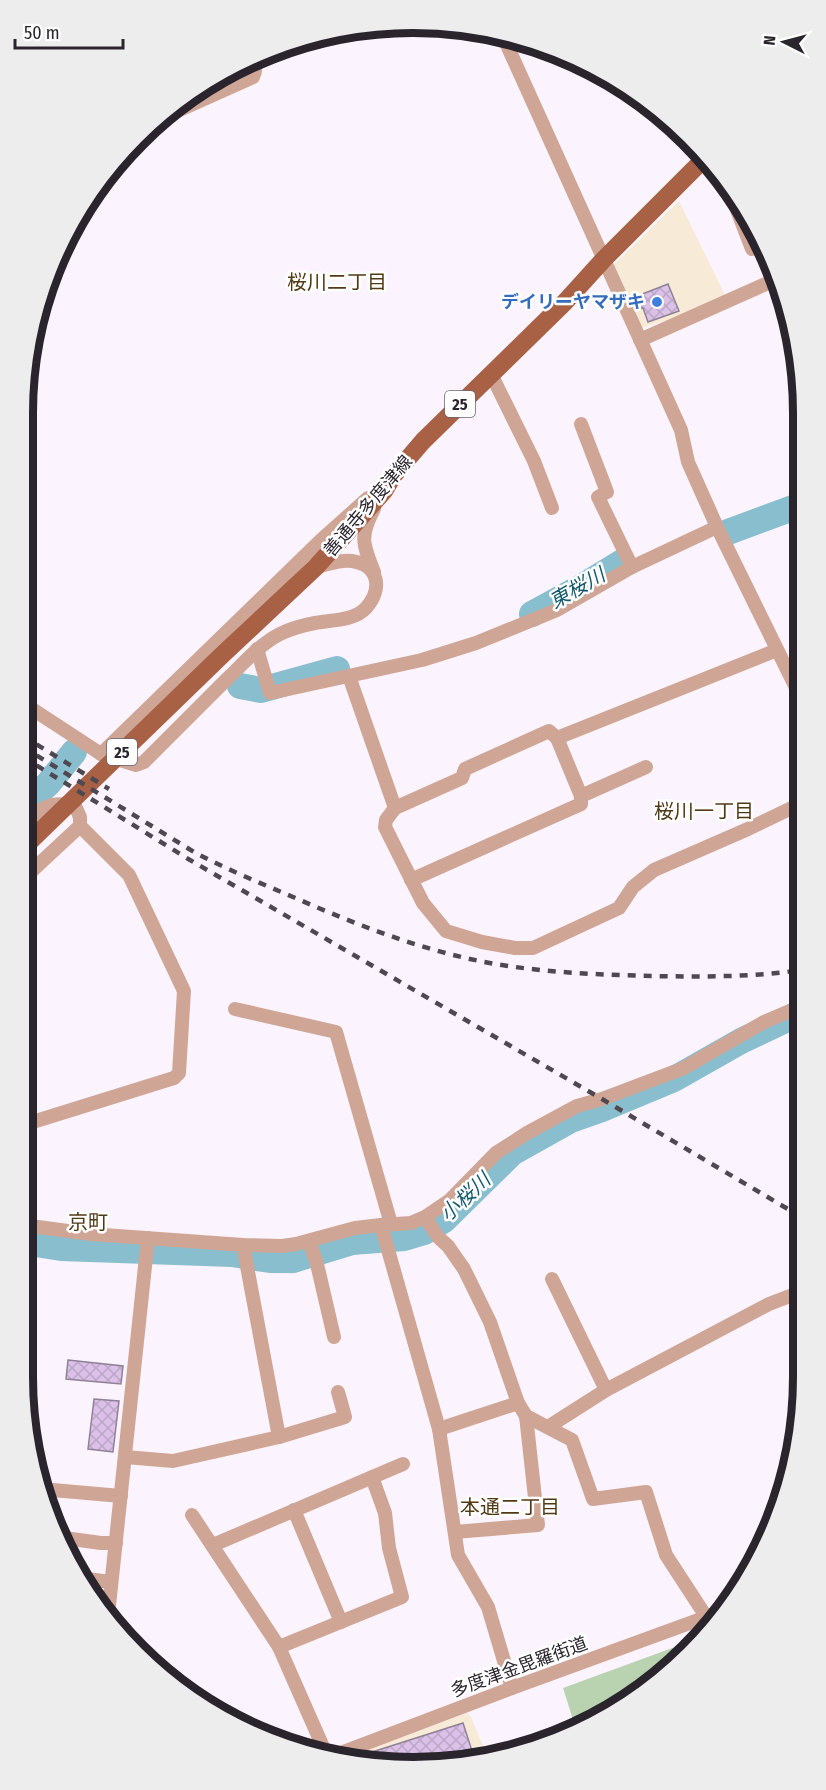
<svg xmlns="http://www.w3.org/2000/svg" width="826" height="1790" viewBox="0 0 826 1790" font-family="'Fira Sans Condensed','Noto Sans JP',sans-serif">
<style>
.commercial{fill:#f7ebd7}
.green{fill:#b9d2af}
.lines{fill:none;stroke-linecap:round;stroke-linejoin:round}
.river{stroke:#89bece;stroke-width:26}
.building{fill:url(#building-cross-hatch);stroke:#908197;stroke-width:1.5}
.minor{stroke:#cfa696;stroke-width:14}
.major{stroke:#a86144;stroke-width:18}
.rail{stroke:#4e4851;stroke-width:4.5;stroke-dasharray:8 8;stroke-linecap:butt}
.shop-dot{fill:#3f7fe0;stroke:#fff;stroke-width:2}
.labels{text-anchor:middle;stroke-width:5;stroke-linejoin:round;paint-order:stroke}
.shield{fill:#fff;stroke:#6a666c;stroke-width:1.5}
.shield-label{font-size:16px;font-weight:bold;fill:#2a242d}
.shop-label{font-size:18px;font-weight:bold;fill:#366cbe;stroke:#fff;text-anchor:end}
.street-label{font-size:18px;fill:#2a242d;stroke:#fff}
.neighbourhood-label{font-size:20px;fill:#503a16;stroke:#fff}
.water-label{font-size:20px;font-style:italic;fill:#125a6c;stroke:#fff}
.rim{fill:none;stroke:#2a242d;stroke-width:8}
</style>
<defs>
<pattern id="building-cross-hatch" width="8" height="8" patternUnits="userSpaceOnUse" patternTransform="scale(1.5)"><rect width="8" height="8" fill="#dbc1e8"/><path d="M0 0l8 8M0 8l8-8" fill="none" stroke="#bca6c7"/></pattern>
</defs>
<rect width="100%" height="100%" fill="#fbf4fe"/>
<!-- commercial -->
<g class="commercial">
<polygon points="679,201 725,295 681,316 641,328 613,265"/>
<polygon points="467,1713 471,1717 487,1756 464,1764 338,1760"/>
</g>
<!-- green -->
<polygon class="green" points="705,1636 608,1715 575,1726 563,1688"/>
<g class="lines">
<!-- river -->
<g class="river">
<polyline points="728,532 801,505"/>
<polyline points="532,614 576,590 622,562"/>
<polyline points="240,686 261,690 337,669"/>
<polyline points="23,807 48,784 74,752"/>
<polyline points="23,1242 61,1248 232,1254 270,1260 293,1260 352,1242 404,1238 424,1232 444,1220 512,1153 571,1120 602,1109 674,1079 741,1041 802,1012"/>
</g>
</g>
<!-- building -->
<g class="building">
<polygon points="668,284 679,311 648,322 643,308 640,309 637,303 640,302 638,298 641,297 640,295"/>
<polygon points="68,1360 123,1366 121,1384 66,1379"/>
<polygon points="94,1399 119,1401 113,1452 88,1449"/>
<polygon points="463,1723 475,1760 464,1764 347,1760"/>
</g>
<g class="lines">
<!-- minor -->
<g class="minor">
<polyline points="502,34 681,430 688,462 717,527 801,698"/>
<path d="M 157,120 L 253,77 C 256,71 256,64 252,58"/>
<polyline points="700,162 718,170"/>
<polyline points="725,179 752,249"/>
<polyline points="640,340 768,283 777,275"/>
<polyline points="491,374 534,461 552,508"/>
<polyline points="581,424 607,492 598,497 632,567"/>
<path d="M 374,572 C 363,544 359,537 374,509"/>
<polyline points="257,649 270,693 422,660 476,643 557,610 632,567 717,527"/>
<polyline points="349,676 395,808 386,820 385,827 423,903 446,931 482,942 515,948 533,948 619,908 633,887 654,870 748,829 802,803"/>
<path d="M 23,703 L 101,754 L 136,765 L 144,762 C 172,734 200,706 228,678 C 244,663 260,644 280,634 C 290,629 304,625 315,623 C 331,620 354,621 366,608 C 383,589 379,565 352,561 C 340,559 327,565 316,567"/>
<polyline points="557,738 581,796"/>
<polyline points="101,754 320,541 368,498"/>
<polyline points="395,808 462,778 465,769 549,731 557,738 777,650"/>
<path d="M 23,879 L 80,826 L 80,817 L 76,808 C 50,798 40,809 23,826"/>
<polyline points="411,880 581,804 581,796 646,767"/>
<polyline points="235,1009 336,1032 391,1224"/>
<polyline points="23,1125 174,1078 179,1073 184,991 129,875 80,826"/>
<polyline points="425,1217 438,1237 448,1246 464,1269 490,1322 518,1403"/>
<polyline points="23,1225 90,1234 243,1245 282,1246 296,1244 355,1228 381,1225 411,1223 425,1217 450,1200 496,1153 527,1133 577,1106 602,1099 684,1068 764,1022 802,1006"/>
<polyline points="381,1225 439,1429 458,1555 488,1607 512,1688"/>
<polyline points="309,1241 317,1264 334,1337"/>
<polyline points="243,1245 279,1437"/>
<polyline points="552,1279 606,1390"/>
<polyline points="548,1427 606,1390 769,1304 803,1291"/>
<polyline points="439,1429 518,1403 526,1416 572,1440 593,1499 646,1492 666,1555 707,1618"/>
<polyline points="125,1457 173,1461 279,1437 345,1417 338,1392"/>
<polyline points="41,1489 121,1496"/>
<polyline points="294,1510 341,1622"/>
<polyline points="192,1515 279,1647 327,1756"/>
<polyline points="455,1532 538,1525 526,1416"/>
<polyline points="64,1538 101,1543 116,1543"/>
<polyline points="213,1545 403,1464"/>
<polyline points="87,1579 111,1582"/>
<polyline points="108,1615 148,1238"/>
<polyline points="279,1647 402,1597 389,1548 385,1513 372,1477"/>
<polyline points="330,1757 512,1688 720,1612"/>
</g>
<!-- major -->
<polyline class="major" points="23,848 221,656 316,567 384,491 393,476 423,441 565,302 604,259 705,158"/>
<!-- rail -->
<g class="rail">
<polyline points="23,736 109,789"/>
<path d="M 23,747 L 194,852 C 226,869 260,883 293,897 C 362,927 433,955 508,966 C 556,973 605,975 653,976 C 703,977 753,977 802,970"/>
<polyline points="23,757 190,860 602,1099 803,1218"/>
<polyline points="23,779 29,783"/>
</g>
</g>
<!-- markers -->
<circle class="shop-dot" cx="657" cy="302" r="6"/>
<g class="labels">
<!-- shield labels -->
<g class="shield">
<rect x="445" y="391" width="30" height="26" rx="4.5"/>
<rect x="107" y="739" width="30" height="26" rx="4.5"/>
</g>
<g class="shield-label">
<text x="460" y="410">25</text>
<text x="122" y="758">25</text>
</g>
<!-- shop labels -->
<g class="shop-label">
<text x="645" y="308">デイリーヤマザキ</text>
</g>
<!-- street labels -->
<g class="street-label">
<text transform="translate(368 506) rotate(-50)" y="6">善通寺多度津線</text>
<text transform="translate(519 1667) rotate(-20)" y="6">多度津金毘羅街道</text>
</g>
<!-- neighbourhood labels -->
<g class="neighbourhood-label">
<text x="337" y="289">桜川二丁目</text>
<text x="704" y="818">桜川一丁目</text>
<text x="88" y="1229">京町</text>
<text x="510" y="1514">本通二丁目</text>
</g>
<!-- water labels -->
<g class="water-label">
<text transform="translate(577 588) rotate(-30)" y="7">東桜川</text>
<text transform="translate(465 1197) rotate(-43)" y="7">小桜川</text>
</g>
</g>
<!-- crop -->
<path d="M0 0H826V1790H0ZM413 33H413A380 380 0 0 1 793 413V1377A380 380 0 0 1 413 1757H413A380 380 0 0 1 33 1377V413A380 380 0 0 1 413 33Z" fill="#eeedee" fill-rule="evenodd"/>
<path class="rim" d="M413 33H413A380 380 0 0 1 793 413V1377A380 380 0 0 1 413 1757H413A380 380 0 0 1 33 1377V413A380 380 0 0 1 413 33Z"/>
<!-- north arrow -->
<g transform="translate(784 42) rotate(276)" stroke="#ffffff" stroke-width="4.5" paint-order="stroke">
<path d="M0-4.5L10 22L0 15L-10 22Z" fill="#2a242d"/>
<text y="-9" font-size="16" font-weight="bold" text-anchor="middle" fill="#2a242d">N</text>
</g>
<!-- scale -->
<path d="M15 39v9h108v-9" fill="none" stroke="#2a242d" stroke-width="3"/>
<text x="24" y="39" font-size="18" fill="#2a242d" stroke="#ffffff" stroke-width="4.5" paint-order="stroke">50 m</text>
</svg>
